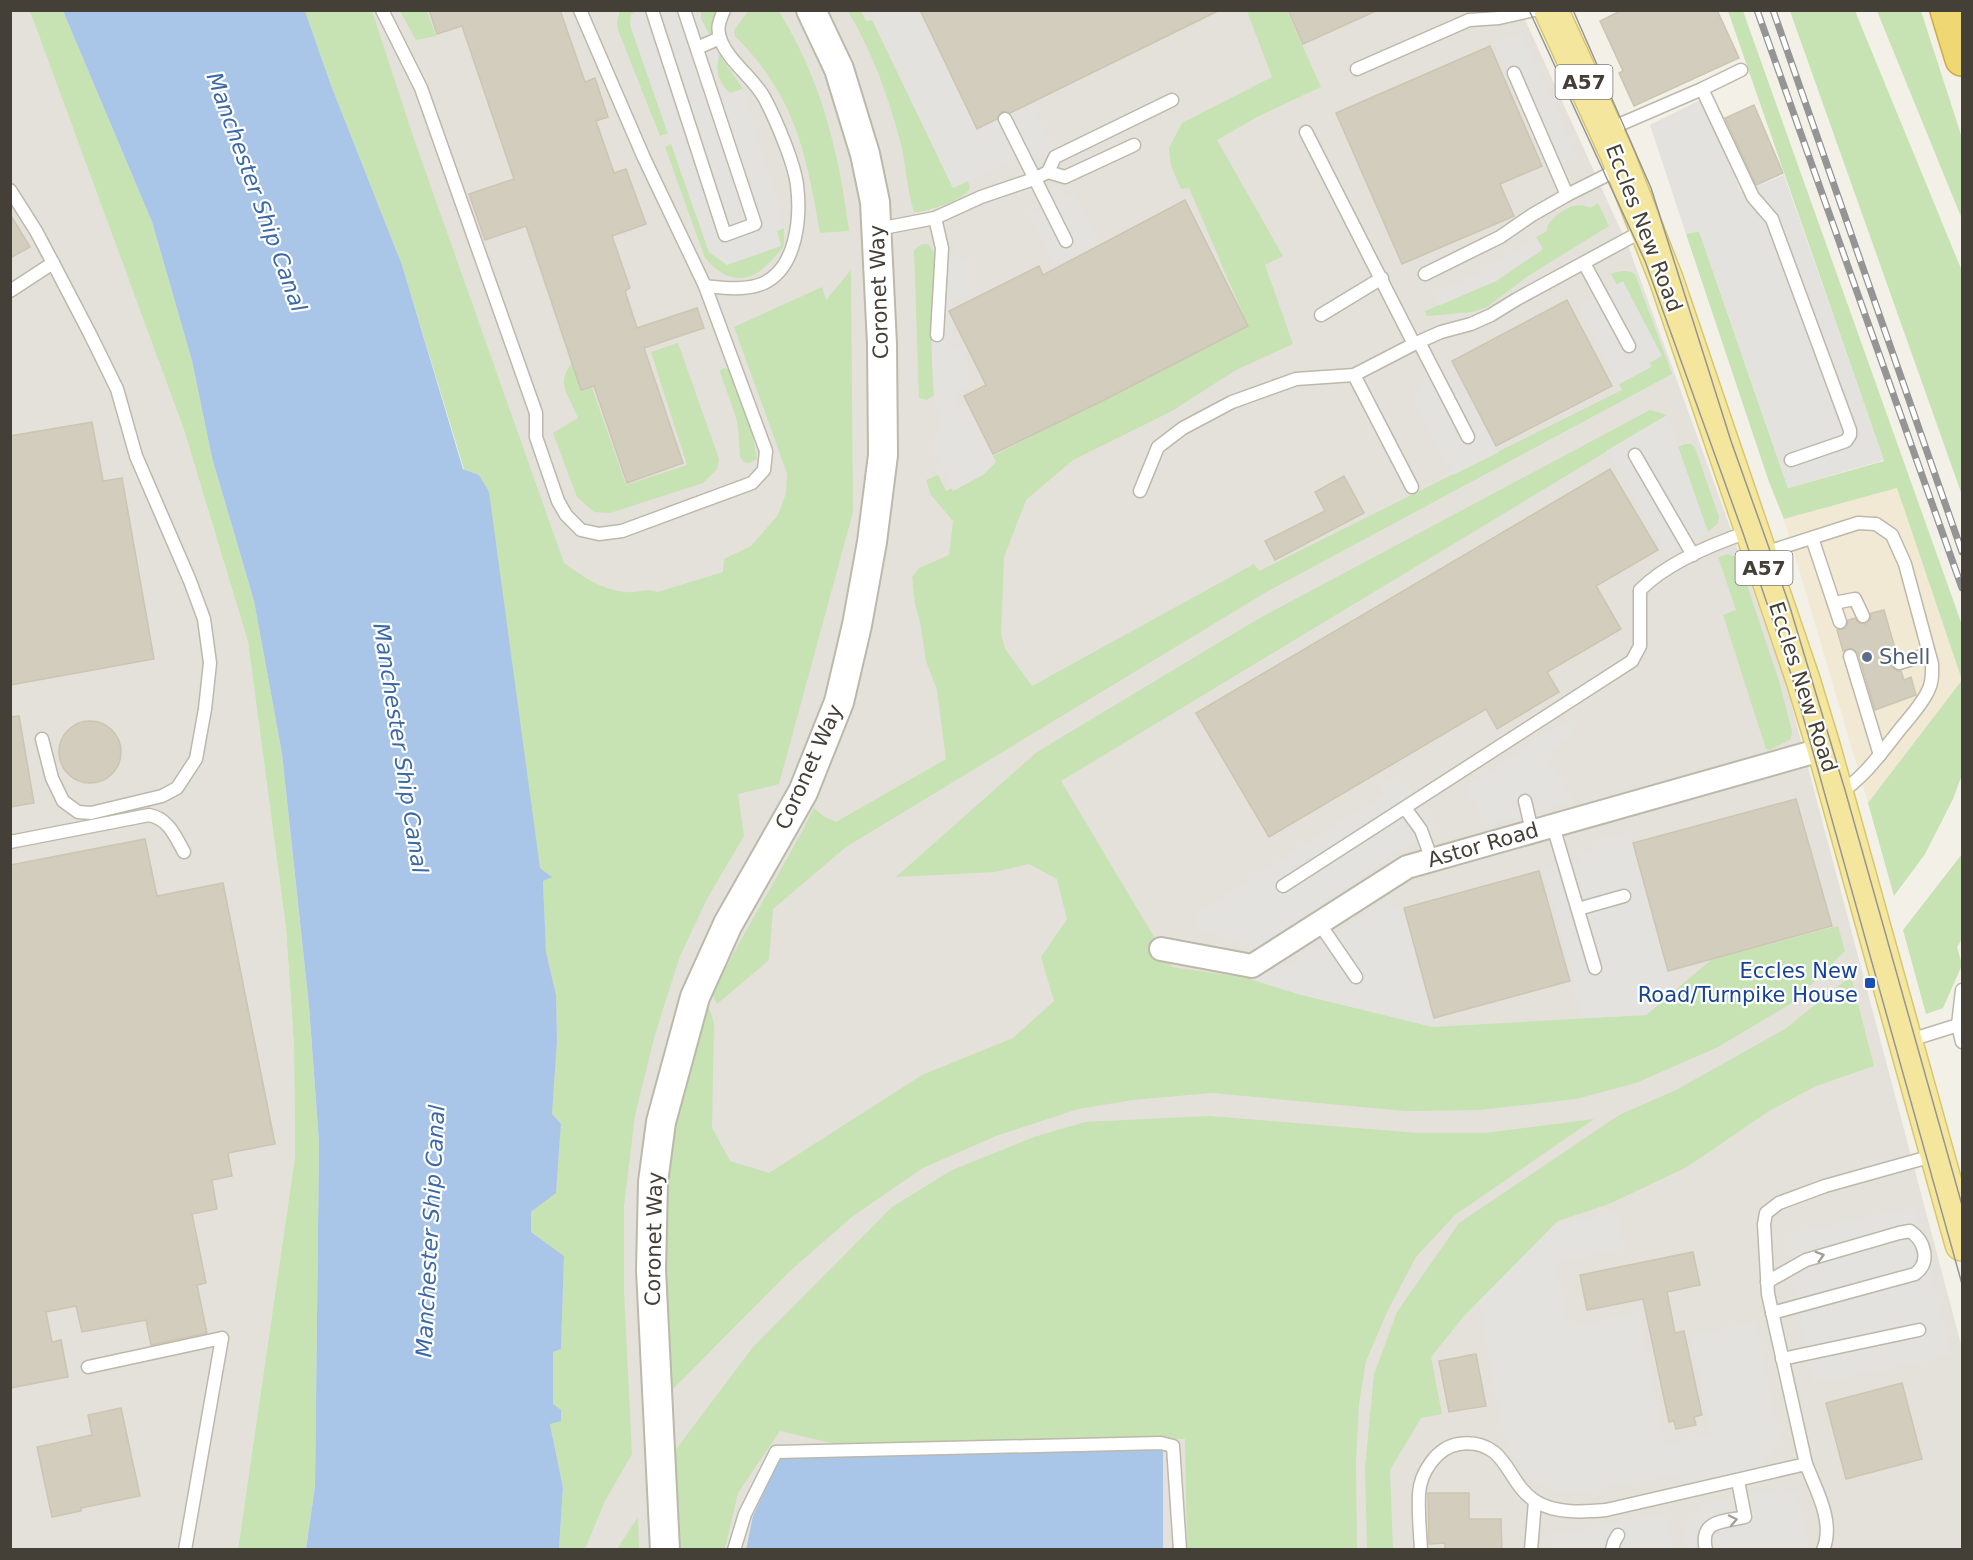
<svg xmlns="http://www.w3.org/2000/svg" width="1973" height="1560" viewBox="0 0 1973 1560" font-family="'DejaVu Sans',sans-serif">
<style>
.commercial{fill:#f2e9d4}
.industrial{fill:#e4e1db}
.green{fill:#c7e2b3}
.parking{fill:#e3e2de}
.water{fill:#a9c6e9}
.building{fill:#d2cdbd;stroke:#ccc5b1;stroke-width:1.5}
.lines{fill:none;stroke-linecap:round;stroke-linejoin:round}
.service-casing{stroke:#bcb8aa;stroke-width:15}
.minor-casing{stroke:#bcb8aa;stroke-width:26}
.tertiary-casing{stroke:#bcb8aa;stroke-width:32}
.primary-casing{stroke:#d7c66f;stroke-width:36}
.motorway-casing{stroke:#cdae45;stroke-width:36}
.service{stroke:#fff;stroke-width:12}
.minor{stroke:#fff;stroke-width:22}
.tertiary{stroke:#fff;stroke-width:28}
.primary{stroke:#f4e79d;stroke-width:33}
.motorway{stroke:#efd774;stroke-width:33}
.tram{stroke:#959595;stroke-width:1.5}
.rail-casing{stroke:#959595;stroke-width:7}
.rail{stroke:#fff;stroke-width:4.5;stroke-dasharray:14;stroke-linecap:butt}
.oneway{stroke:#a2a09b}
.service-dot{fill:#5c6f8a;stroke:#fff;stroke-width:2}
.transit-dot{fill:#1a4fb4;stroke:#fff;stroke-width:2}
.labels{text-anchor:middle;stroke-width:4.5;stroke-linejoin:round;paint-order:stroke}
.shield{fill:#fff;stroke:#7c7973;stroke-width:1.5}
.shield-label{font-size:20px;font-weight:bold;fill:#444037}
.street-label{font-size:21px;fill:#444037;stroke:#fff}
.service-label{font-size:21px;fill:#4e5e75;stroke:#fff;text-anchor:start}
.transit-label{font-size:21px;fill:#164399;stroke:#fff;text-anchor:end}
.water-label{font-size:22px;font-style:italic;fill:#3b69a5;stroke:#fff}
</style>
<rect width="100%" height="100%" fill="#f2f0e7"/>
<!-- commercial -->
<polygon class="commercial" points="1897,488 1962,680 1868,803 1784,519"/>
<!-- industrial -->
<g class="industrial">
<polygon points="30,10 184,430 248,642 286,928 294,1046 295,1157 238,1549 11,1550 10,11"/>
<polygon points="305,11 1521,11 1629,248 1783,673 1962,1348 1962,1549 559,1549 563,1487 464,469 402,265"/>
</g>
<!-- green -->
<g class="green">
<path d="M 749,10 L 779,11 C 821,80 839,151 849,231 L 820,233 C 806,152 795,96 735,36 L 734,30 Z"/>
<polygon points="30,11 63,11 152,222 192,361 212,458 254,601 282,754 309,1006 319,1143 315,1486 306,1549 238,1549 295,1157 294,1046 286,928 248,642 184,430"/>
<path d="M 305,11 L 372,11 L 414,139 L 564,563 C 584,577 600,589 625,592 C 637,594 646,587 658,592 L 723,572 L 724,559 L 751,546 L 778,515 L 786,493 L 787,473 L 734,327 L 822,287 L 826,300 L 851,270 L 853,512 L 779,784 L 738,794 L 744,836 L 708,897 L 680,956 L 654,1038 L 635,1115 L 624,1206 L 624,1291 L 632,1454 L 605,1501 L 585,1549 L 559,1549 L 563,1487 L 550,1424 L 553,1404 L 553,1352 L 561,1349 L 564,1256 L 531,1232 L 531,1212 L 556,1193 L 561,1124 L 552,1114 L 557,1041 L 556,995 L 546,952 L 543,880 L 551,876 L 540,868 L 479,475 L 464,469 L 402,265 L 331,85 Z"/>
<polygon points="400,11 427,11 436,36 416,40"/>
<polygon points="620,11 636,11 631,15 630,25 668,133 660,136 618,30 617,22"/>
<polygon points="701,11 719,11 713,23 711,38 701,19"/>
<path d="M 848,11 L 861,11 L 866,21 L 872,20 L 953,188 L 968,181 L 970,188 C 966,199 926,213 914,212 C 907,190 906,166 901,144 C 889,98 872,51 848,11 Z"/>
<path d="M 1247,11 L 1287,11 L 1321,87 L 1259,116 L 1217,140 L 1283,256 L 1265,265 L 1293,344 L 1236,370 L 1172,411 L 1073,460 L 1026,500 L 1004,557 L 1001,634 L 1005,649 L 1032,686 L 1254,564 L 1259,571 L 1622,390 L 1619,384 L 1651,367 L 1623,282 L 1617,285 L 1611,274 C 1618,271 1628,269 1635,274 L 1672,374 L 1268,591 L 846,847 L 773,909 L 769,960 L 717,1004 L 712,994 C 744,931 782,871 814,808 L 823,816 L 836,822 L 946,759 L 937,690 L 926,661 L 921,627 L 915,603 L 912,577 L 919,568 L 949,555 L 953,521 L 931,495 L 926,480 L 938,475 L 946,491 L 964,483 L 989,458 L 1248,326 L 1189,188 L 1181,189 L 1171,166 L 1169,148 L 1182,123 L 1272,77 Z"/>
<polygon points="1728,11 1743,11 1962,625 1962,680 1897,488 1784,519 1769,482 1686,234 1699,231 1788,488 1884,461"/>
<polygon points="1790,11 1855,11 1962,271 1962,495"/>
<polygon points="1877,11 1921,11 1962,138 1962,219"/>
<path d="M 719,54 L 743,89 L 730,93 C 717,81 716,71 719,54 Z"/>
<path d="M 671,144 L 709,252 L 781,245 L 777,231 L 784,228 C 784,233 785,242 783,247 C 780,252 774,258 770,262 C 747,286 726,282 705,258 L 665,147 Z"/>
<path d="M 1598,203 L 1609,226 L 1528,276 L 1487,307 L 1473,312 L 1427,316 L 1425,311 L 1496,281 L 1542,250 L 1536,237 L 1547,231 L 1547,226 C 1556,213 1575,199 1590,208 Z"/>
<polygon points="922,244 928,244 936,256 931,315 934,395 927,400 919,398 914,250"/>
<path d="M 678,343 L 719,459 L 717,469 L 703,483 L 610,513 L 594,512 L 577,497 L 553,433 L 578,418 C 564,385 554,383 580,353 L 626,485 L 687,465 L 651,352 Z"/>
<polygon points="725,368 730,370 753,437 757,459 750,463 744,462 740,457 738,427 735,414 720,372 721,369"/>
<polygon points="1650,410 1667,415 1061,781 1172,967 1247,978 1298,994 1433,1027 1646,1015 1712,959 1838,926 1845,951 1792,1003 1718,1047 1636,1083 1576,1099 1479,1110 1405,1111 1212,1093 1133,1100 1078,1109 996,1136 923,1168 853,1216 789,1272 671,1391 663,1258 670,1160 683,1091 708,1004 714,1023 712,1128 730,1161 769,1173 922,1075 1013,1038 1054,1001 1041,957 1067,919 1057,879 1029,864 995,872 896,877 1037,752 1258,619"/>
<polygon points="1685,444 1691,444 1695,448 1719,517 1718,523 1708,532 1678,447"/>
<polygon points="1728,554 1737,557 1743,573 1779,681 1792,731 1791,739 1770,750 1766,749 1723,615 1736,610 1718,557"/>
<polygon points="1962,680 1962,775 1953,799 1925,854 1894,896 1868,803"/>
<polygon points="1962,854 1962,939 1957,947 1962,965 1943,1008 1926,1014 1903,930"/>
<polygon points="1851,976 1874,1066 1816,1086 1769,1111 1687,1167 1609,1204 1558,1221 1464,1316 1431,1357 1442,1414 1421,1418 1390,1470 1393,1549 1367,1549 1365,1467 1374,1374 1397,1312 1459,1223 1619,1115 1676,1090 1785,1029"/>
<polygon points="1209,1116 1419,1133 1485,1133 1594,1119 1455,1215 1416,1257 1388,1310 1366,1361 1359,1404 1356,1459 1357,1549 1187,1549 1185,1439 840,1445 780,1431 738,1493 725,1549 680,1549 674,1452 753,1347 892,1207 952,1170 1034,1137 1085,1122"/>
<polygon points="638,1517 639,1549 617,1549"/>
</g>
<!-- parking -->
<g class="parking">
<polygon points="636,11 701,11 701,19 719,54 716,69 720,85 730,93 743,89 784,228 777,231 781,246 727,265 709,252 630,25 631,15"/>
<polygon points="868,11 920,11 977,128 1031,102 1053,150 1035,159 1029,152 953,188"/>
<polygon points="1521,32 1577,156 1549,168 1494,44"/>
<polygon points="1702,99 1741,192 1784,175 1884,460 1788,488 1699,231 1686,234 1650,125"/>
<polygon points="1073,192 1099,244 1055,265 1029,214"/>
<polygon points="1536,237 1543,249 1496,281 1440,305 1435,293 1483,271"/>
<polygon points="936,256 970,258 969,297 952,299 953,347 966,347 968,390 957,390 958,409 967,405 996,462 983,475 953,491 932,446 943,438 934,395 932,364 931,315"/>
<polygon points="1623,281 1662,356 1649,363 1651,367 1619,384 1578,306"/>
<polygon points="1455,367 1499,452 1453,475 1415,403 1418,387"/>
<polygon points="1667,415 1708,532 1667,555 1606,451"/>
<polygon points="1565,720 1575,733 1544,755 1573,800 1490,825 1464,789"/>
<polygon points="1385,780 1405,784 1435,827 1258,947 1195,927 1198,913 1384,794 1379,784"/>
<polygon points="1630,832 1674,991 1646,1015 1582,1018 1544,870 1580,860 1581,853 1599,847 1598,840"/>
<polygon points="1385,902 1405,914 1433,1027 1298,994 1253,980 1256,968 1279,954 1287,965"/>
<polygon points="1914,1206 1951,1356 1813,1384 1792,1285 1791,1234"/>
<polygon points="1616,1212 1624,1248 1556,1263 1568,1328 1638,1312 1665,1445 1711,1435 1690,1336 1756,1322 1779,1440 1759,1467 1683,1483 1681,1477 1641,1480 1567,1495 1525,1478 1506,1446 1479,1301 1554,1225"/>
<polygon points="1784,1488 1796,1492 1809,1549 1687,1549 1682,1531 1703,1505"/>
<polygon points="1665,1513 1674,1549 1554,1549 1553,1535"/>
</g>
<!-- water -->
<g class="water">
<polygon points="63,11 305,11 331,85 402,265 463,469 479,475 489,492 540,868 552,877 543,881 546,952 556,995 557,1041 552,1114 561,1124 556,1193 531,1212 531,1232 564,1256 561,1349 553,1352 553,1404 561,1410 561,1421 550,1424 563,1487 559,1549 306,1549 315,1486 319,1143 309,1006 282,754 254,601 212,458 192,361 152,222"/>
<polygon points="1163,1449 1163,1549 746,1550 753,1516 780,1457"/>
</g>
<!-- building -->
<g class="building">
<polygon points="429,10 560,10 585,82 595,78 608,117 596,121 614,173 626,169 646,224 612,236 630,288 625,291 637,328 697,308 704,328 644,348 683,463 627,483 594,386 581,390 526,226 485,240 469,194 514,179 462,26 437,34"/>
<polygon points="920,10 1220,10 1010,113 1002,111 997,119 977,129"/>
<polygon points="1288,10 1378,10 1303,44"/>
<polygon points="1622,10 1717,10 1739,58 1634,106 1619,73 1623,71 1600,21"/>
<polygon points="1490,46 1542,166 1500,184 1514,216 1402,264 1336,113"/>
<polygon points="1754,105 1783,173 1756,185 1725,118"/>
<polygon points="1185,200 1248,326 1106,399 993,454 964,396 986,385 949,311 1039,266 1043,275"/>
<polygon points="10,214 30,247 10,258"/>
<polygon points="1567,300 1612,386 1496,446 1452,361"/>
<polygon points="92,422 103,481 122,478 154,659 10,685 10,436"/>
<polygon points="1610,469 1658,550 1596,586 1621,629 1547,672 1559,692 1497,729 1486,709 1269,837 1196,713"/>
<polygon points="1344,476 1364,513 1275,560 1265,541 1325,511 1315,492"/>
<polygon points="1884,610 1897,655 1891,661 1891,666 1897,671 1901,671 1904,680 1911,677 1916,695 1875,710 1858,653 1851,648 1843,651 1837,630 1846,628 1848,620 1855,618 1859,623 1866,624 1870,620 1871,613"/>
<polygon points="19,716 34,803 10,807 10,717"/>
<circle cx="90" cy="752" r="31"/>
<polygon points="1796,799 1832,926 1668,971 1633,843"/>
<polygon points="145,839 157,896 223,883 275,1144 228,1153 232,1176 212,1180 217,1209 192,1214 206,1283 197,1285 207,1333 151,1345 146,1320 82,1332 76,1306 46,1312 52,1342 61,1340 68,1377 10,1388 10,865"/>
<polygon points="1539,871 1570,981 1434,1018 1404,908"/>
<polygon points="1693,1252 1700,1285 1667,1292 1675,1333 1684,1331 1702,1415 1694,1417 1696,1425 1676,1429 1674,1421 1669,1422 1643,1299 1587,1310 1580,1275"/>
<polygon points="1476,1354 1486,1406 1449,1412 1439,1361"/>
<polygon points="1902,1383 1922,1459 1846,1479 1826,1403"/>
<polygon points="121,1408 140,1496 81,1508 81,1511 52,1517 37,1447 92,1435 88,1415"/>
<polygon points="1428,1493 1469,1493 1469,1519 1501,1519 1502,1550 1445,1550 1445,1543 1429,1544"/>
</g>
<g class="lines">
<defs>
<g id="service">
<polyline points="382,10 421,88 536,413 536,437 558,501 566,515 581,530 599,534 622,531 752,483 764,470 766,451 705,286"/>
<path d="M 580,10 L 644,158 L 705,286 C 724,288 746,291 764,283 C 797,267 801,217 797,185 C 794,162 776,120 765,99 C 754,78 730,63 721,41 C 716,29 719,22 724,10"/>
<polyline points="652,10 725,235 755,224 684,10"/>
<polyline points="697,48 720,38"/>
<polyline points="1357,69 1469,20 1499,18 1534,10"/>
<polyline points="1514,73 1567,195"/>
<polyline points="1702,89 1741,70"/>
<polyline points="1005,119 1066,241"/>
<polyline points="1607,130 1702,89 1753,197 1772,219 1850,430 1850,435 1846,441 1791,460"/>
<polyline points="1306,132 1414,344 1441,332 1471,324 1491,315 1517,299 1633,236 1646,232"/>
<polyline points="1134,145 1065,177 1048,172 1055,157 1172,100"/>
<polyline points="10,190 36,231 53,263 10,291"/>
<polyline points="935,218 942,248 937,335"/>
<polyline points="878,229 935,218 981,197 1034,179 1048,172"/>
<polyline points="1584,263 1629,346"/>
<polyline points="1425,274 1500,237 1532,215 1567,195 1621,168"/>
<polyline points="1321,315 1382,278"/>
<polyline points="1419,342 1468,437"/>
<polyline points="1354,375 1412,487"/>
<polyline points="1635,455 1693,555"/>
<polyline points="1140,491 1158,447 1183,428 1232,402 1296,379 1354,375 1414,344"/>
<polyline points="1812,538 1840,622"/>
<path d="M 1761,554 L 1858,523 L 1876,524 L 1892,535 L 1905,564 L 1932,664 C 1932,673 1933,682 1928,691 C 1922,704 1910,717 1901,728 C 1881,753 1865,777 1837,795"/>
<polyline points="1834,603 1855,599 1863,616"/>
<polyline points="1850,656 1880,755"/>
<polyline points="1899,663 1929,654"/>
<polyline points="42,739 52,778 63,801 78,812 91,813 162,796 177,788 196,759 205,709 210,663 204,619 190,581 136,456 117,389 90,334 53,263"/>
<polyline points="1525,801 1532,831"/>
<polyline points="1405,808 1421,830 1432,860"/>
<polyline points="1553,826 1595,968"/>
<path d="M 10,842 L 149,815 C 169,819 175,836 184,852"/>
<path d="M 1283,886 L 1632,661 L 1640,646 L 1640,590 C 1667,563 1715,543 1751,531"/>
<polyline points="1578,909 1624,896"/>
<polyline points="1319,923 1356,977"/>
<polyline points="1962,990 1958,1025 1962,1042"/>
<polyline points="1907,1041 1958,1025"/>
<path d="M 1767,1282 L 1806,1260 L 1899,1233 L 1910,1231 C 1925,1241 1931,1262 1915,1274 L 1772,1313"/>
<polyline points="1782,1359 1919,1330"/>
<polyline points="88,1367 222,1338 185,1550"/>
<path d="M 1806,1464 C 1816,1490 1835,1522 1823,1550"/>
<polyline points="734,1550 745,1514 776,1452 1161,1443 1173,1446 1180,1550"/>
<path d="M 1421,1550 C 1420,1531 1418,1512 1419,1494 C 1420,1473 1437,1447 1459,1444 C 1472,1442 1483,1444 1494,1452 C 1510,1465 1515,1488 1535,1501 C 1555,1514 1584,1512 1606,1510 L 1806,1464 L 1768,1294 L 1764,1224 L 1766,1213 L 1779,1203 L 1825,1186 L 1936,1155"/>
<polyline points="1531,1550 1535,1501"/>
<polyline points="1612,1550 1614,1542 1618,1535"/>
<path d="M 1706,1550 C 1699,1520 1722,1522 1745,1517 L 1738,1481"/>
</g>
<polyline id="minor" points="1161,949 1252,966 1407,867 1824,749"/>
<polyline id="tertiary" points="665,1550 651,1270 653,1182 661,1122 695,997 728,924 803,792 839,702 857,625 872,542 883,455 882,344 875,202 865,154 839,69 811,10"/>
<polyline id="primary" points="1551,10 1617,154 1666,279 1803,680 1824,749 1962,1244"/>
<polyline id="motorway" points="1947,10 1962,59"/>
</defs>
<!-- service casing -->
<use href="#service" class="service-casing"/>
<!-- minor casing -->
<use href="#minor" class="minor-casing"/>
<!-- tertiary casing -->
<use href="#tertiary" class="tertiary-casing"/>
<!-- primary casing -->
<use href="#primary" class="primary-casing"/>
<!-- motorway casing -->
<use href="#motorway" class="motorway-casing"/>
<!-- service -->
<use href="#service" class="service"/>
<!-- minor -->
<use href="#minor" class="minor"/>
<!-- tertiary -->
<use href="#tertiary" class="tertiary"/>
<!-- primary -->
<use href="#primary" class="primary"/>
<!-- motorway -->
<use href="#motorway" class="motorway"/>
<!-- tram -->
<g class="tram">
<polyline points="1529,10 1645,261 1743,533 1792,677 1962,1284"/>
<polyline points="1573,10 1651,188 1731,441 1789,604 1845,790 1962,1205"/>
</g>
<defs>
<g id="rail">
<polyline points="1757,10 1962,588"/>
<polyline points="1773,10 1962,552"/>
</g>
</defs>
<!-- rail casing -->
<use href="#rail" class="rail-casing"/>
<!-- rail -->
<use href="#rail" class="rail"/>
</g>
<!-- one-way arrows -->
<defs><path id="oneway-chevron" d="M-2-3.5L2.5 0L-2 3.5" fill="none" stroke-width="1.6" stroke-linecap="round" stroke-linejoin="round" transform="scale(1.5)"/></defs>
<g class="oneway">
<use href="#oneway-chevron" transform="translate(1820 1256) rotate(-16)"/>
<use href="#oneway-chevron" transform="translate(1733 1520) rotate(-12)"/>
</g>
<!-- markers -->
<circle class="service-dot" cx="1867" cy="657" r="6"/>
<rect class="transit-dot" x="1864" y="977" width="12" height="12" rx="3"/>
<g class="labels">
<!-- shield labels -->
<g class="shield">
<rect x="1555.5" y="65" width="57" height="34" rx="4.5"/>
<rect x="1735.5" y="551" width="57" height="34" rx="4.5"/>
</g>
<g class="shield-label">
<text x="1584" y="89">A57</text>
<text x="1764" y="575">A57</text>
</g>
<!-- street labels -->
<g class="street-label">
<text transform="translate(1644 228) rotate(69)" y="7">Eccles New Road</text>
<text transform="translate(879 292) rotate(-92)" y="7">Coronet Way</text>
<text transform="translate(1803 687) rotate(72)" y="7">Eccles New Road</text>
<text transform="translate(809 767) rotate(-66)" y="7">Coronet Way</text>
<text transform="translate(1483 845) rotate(-16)" y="7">Astor Road</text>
<text transform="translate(654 1239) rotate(-89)" y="7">Coronet Way</text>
</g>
<!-- service labels -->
<g class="service-label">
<text x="1879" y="664">Shell</text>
</g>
<!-- transit labels -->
<g class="transit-label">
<text x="1858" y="978">Eccles New<tspan x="1858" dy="24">Road/Turnpike House</tspan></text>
</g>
<!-- water labels -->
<g class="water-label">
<text transform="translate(257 192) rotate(70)" y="8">Manchester Ship Canal</text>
<text transform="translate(401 748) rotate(81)" y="8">Manchester Ship Canal</text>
<text transform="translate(430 1231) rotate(-87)" y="8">Manchester Ship Canal</text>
</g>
</g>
<!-- border -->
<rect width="1973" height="1560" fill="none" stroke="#444037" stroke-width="24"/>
</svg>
